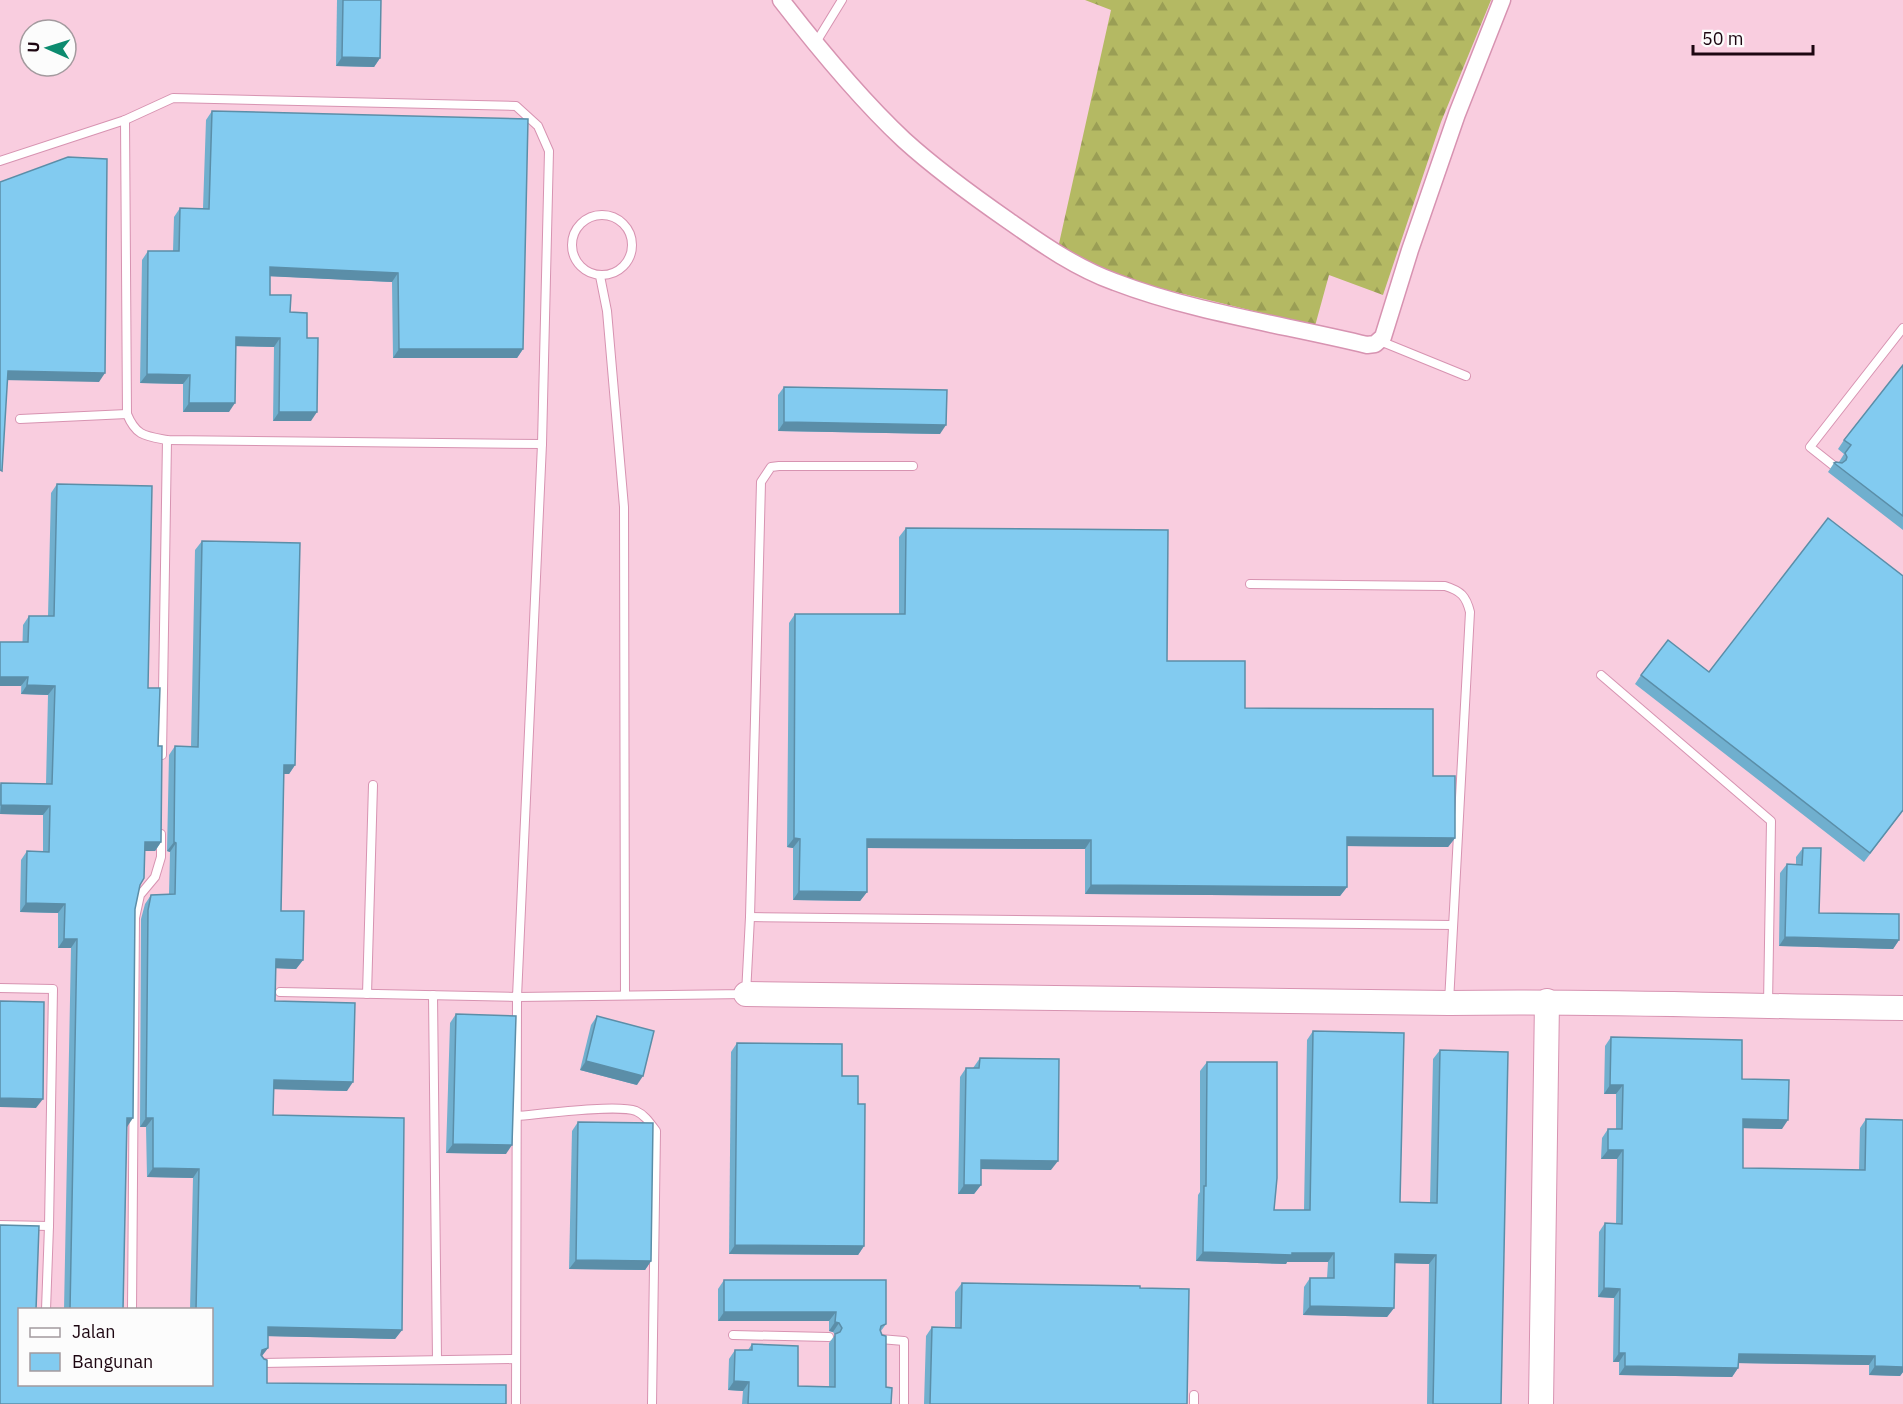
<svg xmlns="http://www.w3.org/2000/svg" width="1903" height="1404" viewBox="0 0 1903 1404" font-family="'IBM Plex Sans',sans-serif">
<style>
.forest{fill:url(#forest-firs)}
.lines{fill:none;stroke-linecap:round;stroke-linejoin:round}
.lane-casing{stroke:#d793b1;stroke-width:10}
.street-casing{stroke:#d793b1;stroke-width:19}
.secondary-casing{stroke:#d793b1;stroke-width:26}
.lane{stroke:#fff;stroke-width:8}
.street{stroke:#fff;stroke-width:16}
.secondary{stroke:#fff;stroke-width:24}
.wall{fill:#70afce}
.shaded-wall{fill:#5b8ea8}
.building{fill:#82cbf0;stroke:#5b8ea8;stroke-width:1.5}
</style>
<defs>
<pattern id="forest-firs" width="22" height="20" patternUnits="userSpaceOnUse" patternTransform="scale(1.5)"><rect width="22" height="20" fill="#b4b963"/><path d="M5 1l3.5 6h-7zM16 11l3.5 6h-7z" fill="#9a9e55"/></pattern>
</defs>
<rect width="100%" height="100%" fill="#f9cddf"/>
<!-- forest -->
<polygon class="forest" points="1085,0 1491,0 1441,122 1383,295 1329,275 1315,326 1122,279 1058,248 1111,10"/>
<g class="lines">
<defs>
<g id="lane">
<polyline points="815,44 842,0"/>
<path d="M 125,120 L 127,414 C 136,436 145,436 167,440 L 542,444"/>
<polyline points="0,161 125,120 173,98 516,106 538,126 549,151 542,444 517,997 280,992"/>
<circle cx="602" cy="245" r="30"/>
<polyline points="600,276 607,311 624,507 625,995"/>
<polyline points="1380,341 1466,376"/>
<polyline points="20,419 127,414"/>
<polyline points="1834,466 1810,447 1903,328"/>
<path d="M 1250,584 L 1445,586 C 1461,591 1466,596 1470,612 L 1449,1002"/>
<polyline points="1601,675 1771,821 1768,1004"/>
<polyline points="162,755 167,440"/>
<polyline points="750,917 1453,925"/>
<polyline points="0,988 53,989 49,1226 46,1310"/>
<polyline points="367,994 373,785"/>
<polyline points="433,995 437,1360"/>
<path d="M 517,1116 C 541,1114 617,1104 636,1111 C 645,1115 650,1123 656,1131 L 652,1404"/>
<polyline points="0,1225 49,1226"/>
<polyline points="132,1310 135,918 140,895 155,877 161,857 161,834"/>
<polyline points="733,1335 829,1337"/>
<polyline points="880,1339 904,1341 904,1404"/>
<polyline points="261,1363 516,1359"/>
<polyline points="516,1404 517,997 746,994 750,917 761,482 771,467 779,466 913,466"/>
<polyline points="1194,1404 1194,1395"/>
</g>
<path id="street" d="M 781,0 C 819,49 859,98 904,140 C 937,170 973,196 1009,221 C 1042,244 1076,268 1115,282 C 1193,312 1285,325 1367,345 L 1375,344 L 1383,337 L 1410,250 L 1457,114 L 1502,0"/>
<g id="secondary">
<path d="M 746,994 L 1449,1003 C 1601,1000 1752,1007 1903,1008"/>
<polyline points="1541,1404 1547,1001"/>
</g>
</defs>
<!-- lane casing -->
<use href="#lane" class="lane-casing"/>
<!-- street casing -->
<use href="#street" class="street-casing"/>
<!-- secondary casing -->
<use href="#secondary" class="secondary-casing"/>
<!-- lane -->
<use href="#lane" class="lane"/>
<!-- street -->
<use href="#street" class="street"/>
<!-- secondary -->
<use href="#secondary" class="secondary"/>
</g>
<!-- wall -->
<g class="wall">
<polygon points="337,0 381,0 380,58 374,67 336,66"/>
<polygon points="212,111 523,349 517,358 393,358 392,282 270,276 270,295 290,312 307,338 311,421 273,421 274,347 236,346 229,412 183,412 183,384 140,383 142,260 148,251 173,251 174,217 180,208 203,208 206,120"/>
<polygon points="1903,365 1903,530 1828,472 1834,463 1839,462 1844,454 1838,449 1844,440"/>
<polygon points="784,387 940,434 778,431 778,395"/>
<polygon points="57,484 148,688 158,746 161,842 155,851 145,851 140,885 135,909 127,1127 123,1310 64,1310 71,948 58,948 58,913 20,912 21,860 27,851 43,851 43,815 0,814 0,785 1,783 46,784 48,695 21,694 23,625 29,616 48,616 51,493"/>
<polygon points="906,528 1167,661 1245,708 1433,776 1455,838 1448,847 1347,846 1347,887 1340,896 1085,894 1085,849 867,848 867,892 860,901 793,900 793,848 787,847 789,623 795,614 899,614 899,537"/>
<polygon points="202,541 295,765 289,774 284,774 281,911 303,960 296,969 276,968 275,1001 347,1091 273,1089 273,1115 402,1330 395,1339 268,1336 268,1348 262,1356 267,1383 0,1404 20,1384 212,1384 212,1310 190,1310 193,1178 147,1177 146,1127 140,1127 141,919 145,904 151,895 169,894 170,852 167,851 169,755 175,746 191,747 195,550"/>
<polygon points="1903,576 1903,811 1864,862 1635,684 1641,675 1709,672"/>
<polygon points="1803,848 1819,913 1899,940 1893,949 1779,946 1780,873 1787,864 1796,865 1796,857"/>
<polygon points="456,1014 506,1154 446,1153 450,1023"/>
<polygon points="597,1016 637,1085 580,1070 591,1025"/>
<polygon points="1313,1031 1400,1202 1430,1203 1433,1059 1440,1050 1501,1404 1427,1404 1429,1264 1394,1263 1394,1308 1387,1317 1303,1315 1304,1287 1310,1278 1327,1278 1328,1262 1287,1262 1286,1264 1196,1261 1198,1195 1200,1192 1200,1071 1207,1062 1274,1210 1304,1210 1307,1040"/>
<polygon points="1611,1037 1742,1079 1782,1129 1743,1128 1743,1168 1859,1170 1860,1128 1866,1119 1903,1120 1903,1372 1900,1376 1869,1375 1869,1365 1739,1363 1738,1368 1732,1377 1619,1375 1619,1362 1613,1362 1614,1298 1598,1297 1599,1232 1605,1223 1616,1224 1617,1159 1601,1159 1602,1138 1608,1129 1616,1129 1616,1094 1604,1094 1605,1046"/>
<polygon points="737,1043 842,1076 858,1104 864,1246 858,1255 729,1254 731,1052"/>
<polygon points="980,1058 1051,1170 981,1169 981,1185 974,1194 958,1194 960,1077 966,1068 973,1068"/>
<polygon points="578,1122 651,1261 645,1270 569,1269 572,1131"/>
<polygon points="724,1280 886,1324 881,1331 886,1387 891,1404 742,1404 743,1391 728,1390 729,1359 735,1350 748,1350 752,1344 798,1386 829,1387 829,1343 835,1335 833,1332 829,1331 829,1321 718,1321 718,1289"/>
<polygon points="962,1283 1140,1288 1187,1404 924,1404 926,1336 932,1327 955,1328 955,1292"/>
</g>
<!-- shaded-wall -->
<g class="shaded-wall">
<polygon points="342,57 380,58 374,67 336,66"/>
<polygon points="270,267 398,273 392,282 264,276"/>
<polygon points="236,337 280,338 274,347 230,346"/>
<polygon points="399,349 523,349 517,358 393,358"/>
<polygon points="8,371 105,373 99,382 2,380"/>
<polygon points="147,374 190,375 183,384 140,383"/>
<polygon points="189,403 235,403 229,412 183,412"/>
<polygon points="279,412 317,412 311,421 273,421"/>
<polygon points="784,422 946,425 940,434 778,431"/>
<polygon points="0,677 28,677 21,686 0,686"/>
<polygon points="27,685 55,686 48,695 21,694"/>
<polygon points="284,765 295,765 289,774 277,774"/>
<polygon points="1,805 50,806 43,815 0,814"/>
<polygon points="1347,837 1455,838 1448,847 1340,846"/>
<polygon points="794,838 800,839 793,848 787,847"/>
<polygon points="867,839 1091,840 1085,849 861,848"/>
<polygon points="145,842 161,842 155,851 139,851"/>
<polygon points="174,842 176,843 170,852 167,851"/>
<polygon points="1091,885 1347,887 1340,896 1085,894"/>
<polygon points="799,891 867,892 860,901 793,900"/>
<polygon points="26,903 65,904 58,913 20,912"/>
<polygon points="1785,937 1899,940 1893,949 1779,946"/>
<polygon points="64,939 77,939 71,948 58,948"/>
<polygon points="276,959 303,960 296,969 270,968"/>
<polygon points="586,1061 643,1076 637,1085 580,1070"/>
<polygon points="274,1080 353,1082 347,1091 267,1089"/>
<polygon points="1610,1085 1623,1085 1616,1094 1604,1094"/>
<polygon points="0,1098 43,1099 36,1108 0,1107"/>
<polygon points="127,1118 133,1118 127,1127"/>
<polygon points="146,1118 153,1118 146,1127 140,1127"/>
<polygon points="1743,1119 1788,1120 1782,1129 1737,1128"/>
<polygon points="453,1144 512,1145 506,1154 446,1153"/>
<polygon points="1608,1150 1623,1150 1617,1159 1601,1159"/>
<polygon points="981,1160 1058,1161 1051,1170 975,1169"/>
<polygon points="153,1168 199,1169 193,1178 147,1177"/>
<polygon points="964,1185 981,1185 974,1194 958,1194"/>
<polygon points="735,1245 864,1246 858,1255 729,1254"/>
<polygon points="1203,1252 1292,1253 1334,1253 1328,1262 1287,1262 1286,1264 1196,1261"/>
<polygon points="1395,1254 1436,1255 1429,1264 1388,1263"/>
<polygon points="576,1260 651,1261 645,1270 569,1269"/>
<polygon points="1604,1288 1620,1289 1614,1298 1598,1297"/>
<polygon points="1310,1306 1394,1308 1387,1317 1303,1315"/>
<polygon points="724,1312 836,1312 829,1321 718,1321"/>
<polygon points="835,1322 839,1323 833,1332 829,1331"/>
<polygon points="268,1327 402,1330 395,1339 262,1336"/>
<polygon points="268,1348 261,1357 256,1359 262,1350"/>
<polygon points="1619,1353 1625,1353 1619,1362 1613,1362"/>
<polygon points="1739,1354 1875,1356 1869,1365 1732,1363"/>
<polygon points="1625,1366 1738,1368 1732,1377 1619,1375"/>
<polygon points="1875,1366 1903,1367 1903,1372 1900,1376 1869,1375"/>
<polygon points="734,1381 749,1382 743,1391 728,1390"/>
</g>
<!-- building -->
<g class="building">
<polygon points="343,0 381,0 380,58 342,57"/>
<polygon points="212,111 528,119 523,349 399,349 398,273 270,267 270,295 291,295 290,312 307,313 307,338 318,338 317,412 279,412 280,338 236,337 235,403 189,403 190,375 147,374 148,251 179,251 180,208 209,209"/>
<polygon points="68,157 107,159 105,373 8,371 2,471 0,470 0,182"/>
<polygon points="1903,365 1903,516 1834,463 1836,462 1842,463 1846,460 1847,457 1845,453 1851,445 1844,440"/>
<polygon points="784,387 947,390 946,425 784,422"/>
<polygon points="57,484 152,486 148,688 160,688 158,746 162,746 161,842 145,842 144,878 140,885 135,909 133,1118 127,1118 123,1310 70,1310 77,939 64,939 65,904 26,903 27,851 49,852 50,806 1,805 1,783 52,784 55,686 27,685 28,677 0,677 0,642 28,642 29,616 54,616"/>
<polygon points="1828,518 1903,576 1903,810 1870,853 1641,675 1668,640 1709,672"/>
<polygon points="906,528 1168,530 1167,661 1245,661 1245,708 1433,709 1433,776 1455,776 1455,838 1347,837 1347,887 1091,885 1091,840 867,839 867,892 799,891 800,839 794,838 795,614 905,614"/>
<polygon points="202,541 300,543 295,765 284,765 281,911 304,911 303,960 276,959 275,1001 355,1003 353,1082 274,1080 273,1115 404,1118 402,1330 268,1327 268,1348 262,1350 261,1355 264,1359 267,1360 267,1383 506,1385 506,1404 0,1404 0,1225 39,1226 36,1310 20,1310 20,1384 212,1384 212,1310 196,1310 199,1169 153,1168 153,1118 146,1118 148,910 151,895 175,894 176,843 174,842 175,746 198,747"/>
<polygon points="1803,848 1821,848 1819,913 1899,914 1899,940 1785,937 1787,864 1802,865"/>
<polygon points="0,1001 44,1002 43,1099 0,1098"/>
<polygon points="456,1014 516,1016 512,1145 453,1144"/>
<polygon points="597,1016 654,1031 643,1076 586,1061"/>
<polygon points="1313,1031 1404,1033 1400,1202 1437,1203 1440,1050 1508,1052 1501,1404 1433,1404 1436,1255 1395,1254 1394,1308 1310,1306 1310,1278 1334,1278 1334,1253 1292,1253 1292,1255 1203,1252 1204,1186 1206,1186 1207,1062 1277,1062 1277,1178 1274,1210 1310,1210"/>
<polygon points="1611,1037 1742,1040 1742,1079 1789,1080 1788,1120 1743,1119 1743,1168 1865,1170 1866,1119 1903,1120 1903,1367 1875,1366 1875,1356 1739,1354 1738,1368 1625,1366 1625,1353 1619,1353 1620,1289 1604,1288 1605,1223 1622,1224 1623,1150 1608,1150 1608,1129 1622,1129 1623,1085 1610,1085"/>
<polygon points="737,1043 842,1044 842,1076 858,1076 858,1104 865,1104 864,1246 735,1245"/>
<polygon points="980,1058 1059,1059 1058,1161 981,1160 981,1185 964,1185 966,1068 979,1068"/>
<polygon points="578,1122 653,1123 651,1261 576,1260"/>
<polygon points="724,1280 886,1280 886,1324 881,1326 880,1330 882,1335 886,1336 886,1387 892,1388 891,1404 748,1404 749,1382 734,1381 735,1350 752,1350 752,1344 798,1346 798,1386 835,1387 835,1334 840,1332 842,1328 839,1323 835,1322 836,1312 724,1312"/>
<polygon points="962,1283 1140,1286 1140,1288 1189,1289 1187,1404 930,1404 932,1327 961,1328"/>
</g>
<!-- legend -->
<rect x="18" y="1308" width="195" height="78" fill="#fcfcfc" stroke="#a39a9e" stroke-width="1.5"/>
<rect x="30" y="1328" width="30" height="9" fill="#ffffff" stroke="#a39a9e" stroke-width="1.5"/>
<text x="72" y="1338" font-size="18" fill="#1d0611">Jalan</text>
<rect x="30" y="1353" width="30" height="18" fill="#82cbf0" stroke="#a39a9e" stroke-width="1.5"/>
<text x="72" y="1368" font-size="18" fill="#1d0611">Bangunan</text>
<!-- north arrow -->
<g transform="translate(48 48) rotate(273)"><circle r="28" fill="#fcfcfc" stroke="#a39a9e" stroke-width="1.5"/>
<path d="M0-4.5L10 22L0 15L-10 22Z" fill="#0c8b6f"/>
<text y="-9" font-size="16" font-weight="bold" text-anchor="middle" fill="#1d0611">U</text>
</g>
<!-- scale -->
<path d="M1693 45v9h120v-9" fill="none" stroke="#1d0611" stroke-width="3"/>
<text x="1702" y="45" font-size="18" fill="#1d0611" stroke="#fcfcfc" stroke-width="4.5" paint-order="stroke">50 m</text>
</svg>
